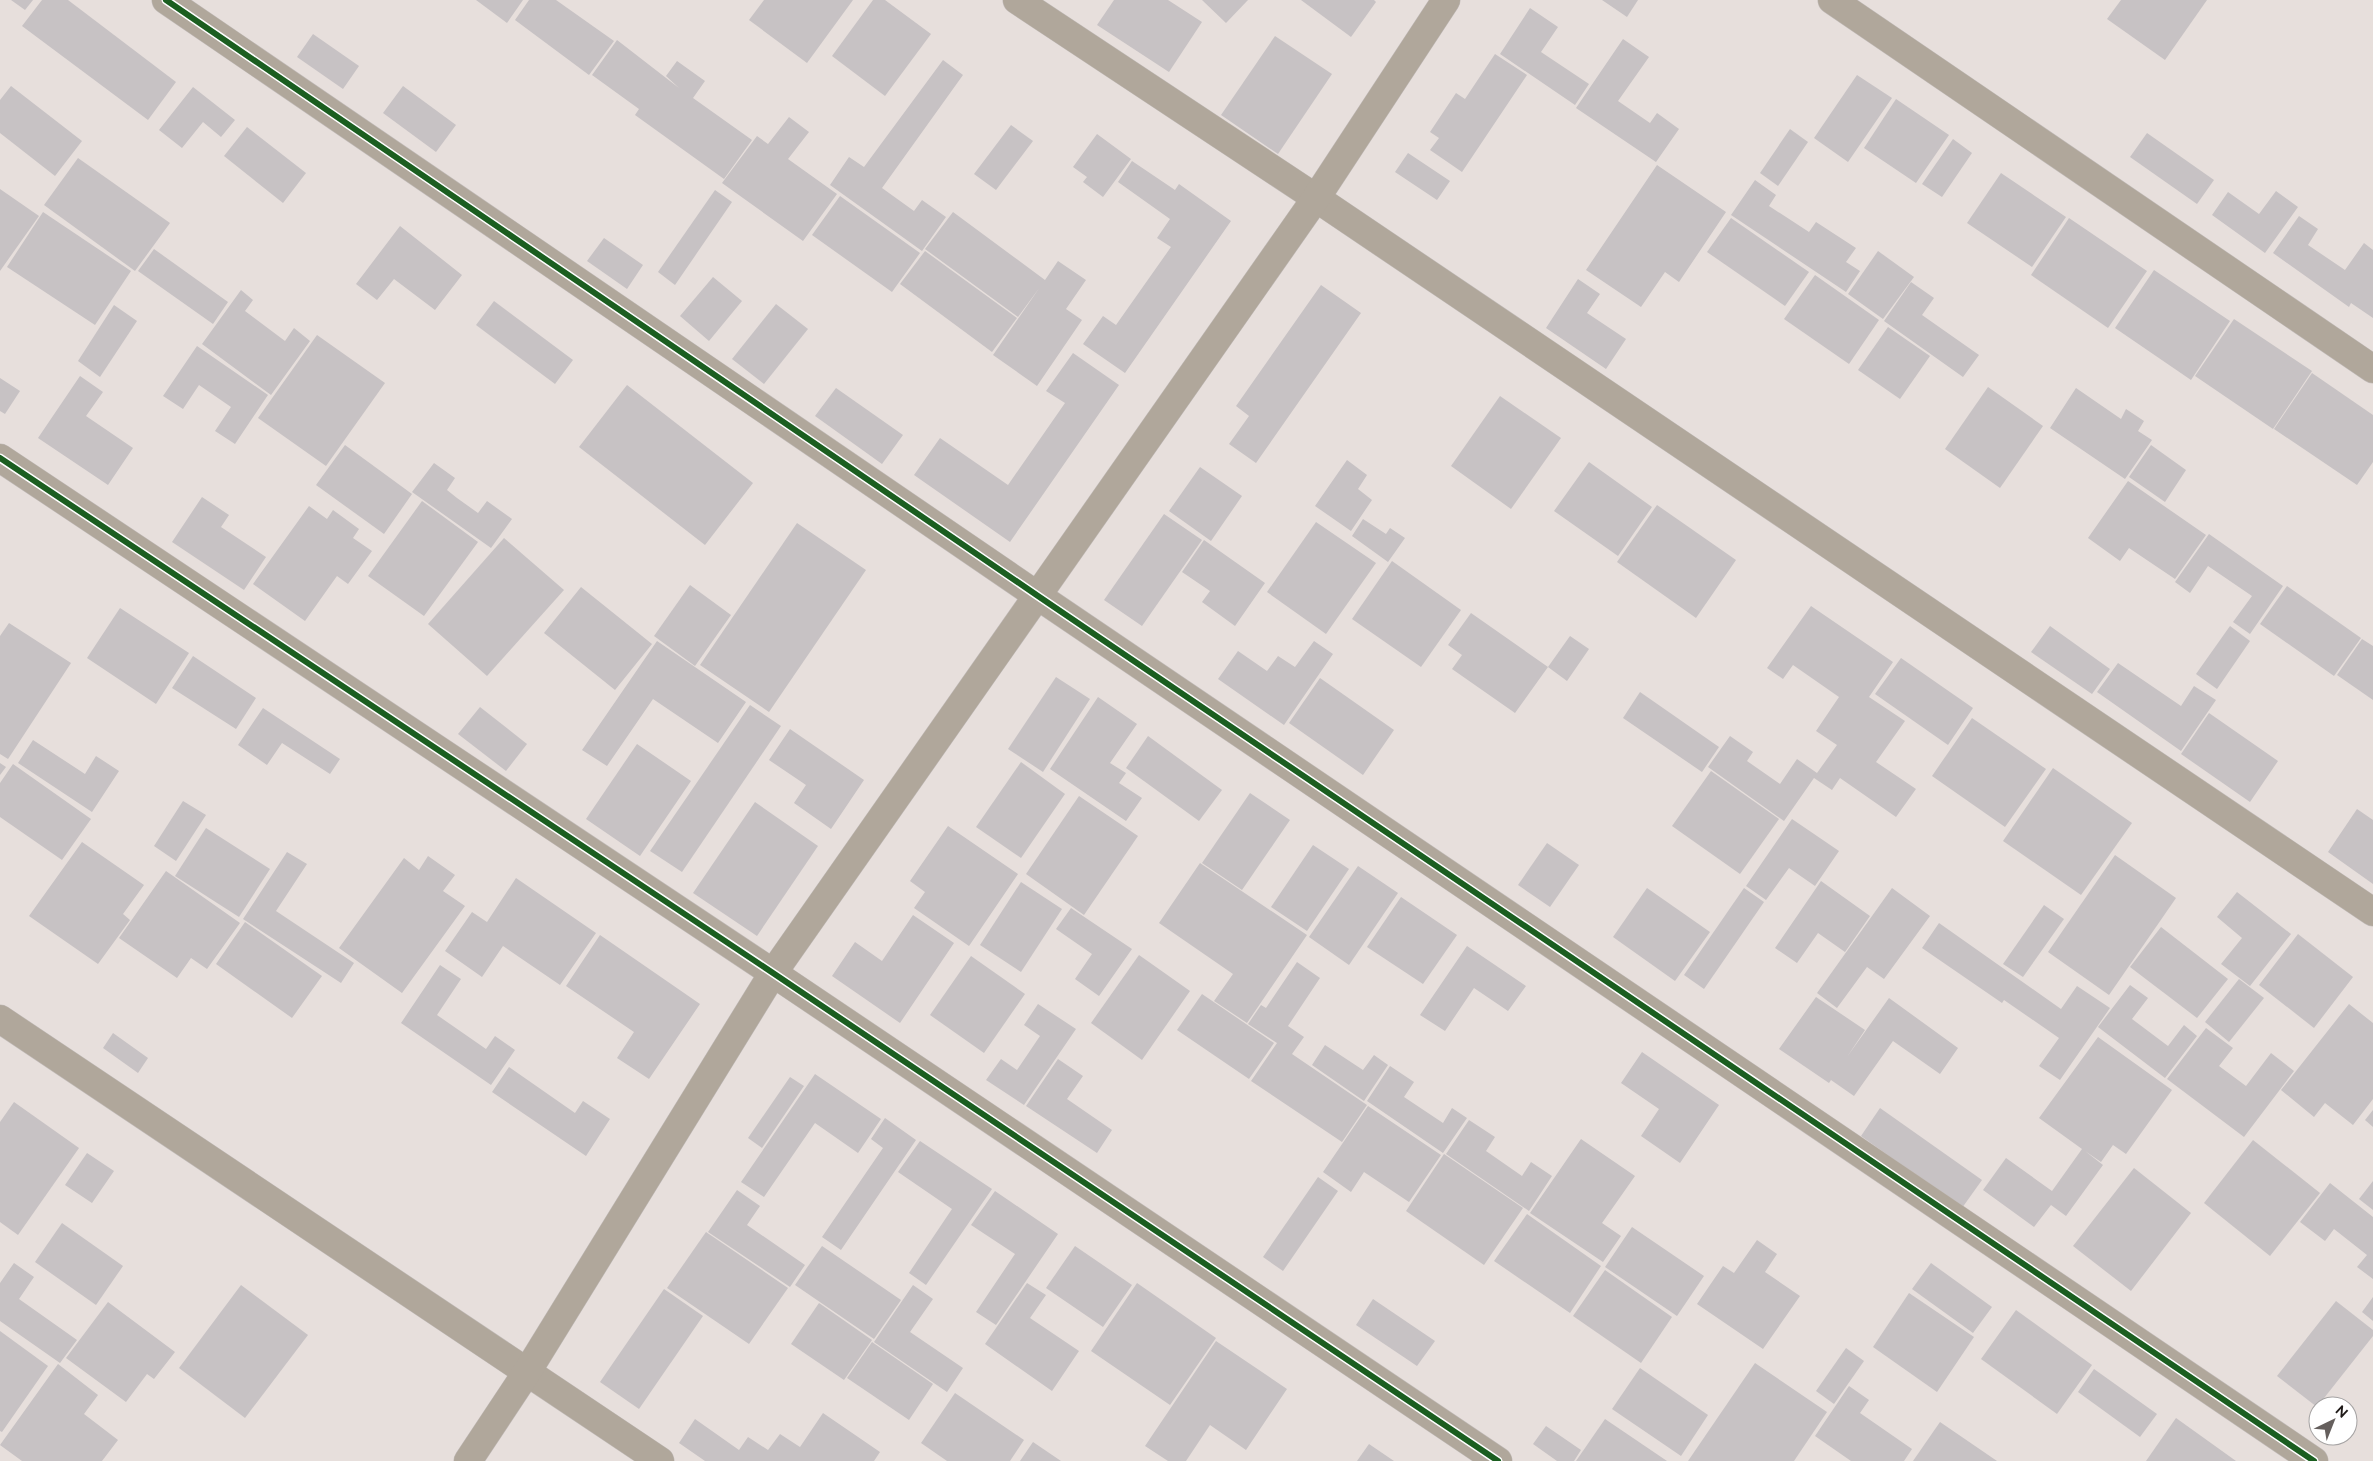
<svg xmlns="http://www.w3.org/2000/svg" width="2373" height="1461" viewBox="0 0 2373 1461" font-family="Raleway,sans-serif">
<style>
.building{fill:#c7c2c4}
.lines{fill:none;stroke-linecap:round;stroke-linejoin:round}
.street-casing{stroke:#c2bcba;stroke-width:29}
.street{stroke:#b0a79b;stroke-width:28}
.cycleway-casing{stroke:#fff;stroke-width:9}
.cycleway{stroke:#1b5e20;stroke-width:6}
</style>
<rect width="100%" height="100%" fill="#e7dfdc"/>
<!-- building -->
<g class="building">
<polygon points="11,0 33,0 25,10"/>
<polygon points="42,0 68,0 176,82 148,120 22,26"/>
<polygon points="476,0 523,0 507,23"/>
<polygon points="529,0 556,0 614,41 589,75 515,20"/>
<polygon points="764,0 853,0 807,63 749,20"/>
<polygon points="873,0 885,0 931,34 885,96 832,56"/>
<polygon points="1114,0 1168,0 1202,22 1169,72 1097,25"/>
<polygon points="1202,0 1248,0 1226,23"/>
<polygon points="1301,0 1374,0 1376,2 1351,37"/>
<polygon points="1602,0 1638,0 1627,17"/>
<polygon points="2121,0 2207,0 2165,60 2107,19"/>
<polygon points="1530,8 1558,27 1541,52 1589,84 1575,105 1500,54"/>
<polygon points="313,34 359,66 343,89 297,57"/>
<polygon points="1275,36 1332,74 1278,154 1221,115"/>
<polygon points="1623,39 1649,57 1618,101 1650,123 1657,113 1679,129 1656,162 1576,108"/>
<polygon points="617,40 679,88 666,76 677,61 705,81 693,98 752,140 724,179 635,115 639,109 592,75"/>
<polygon points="1495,54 1527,75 1462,172 1430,150 1439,138 1430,132 1456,93 1465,99"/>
<polygon points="943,60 963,75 882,188 914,211 922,200 946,217 922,251 830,185 849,157 864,167"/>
<polygon points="1857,75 1892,98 1848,162 1814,138"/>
<polygon points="11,86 82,141 55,176 0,133 0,100"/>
<polygon points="403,86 456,125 436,152 383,113"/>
<polygon points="193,87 235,120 221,137 203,122 182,148 159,130"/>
<polygon points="1896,99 1949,135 1916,183 1864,148"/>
<polygon points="789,117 809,132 788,159 837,194 803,241 722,183 757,136 768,144"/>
<polygon points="1011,125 1033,141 996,190 974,174"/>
<polygon points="247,127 306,173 283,203 224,156"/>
<polygon points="1790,129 1808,142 1778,186 1760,173"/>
<polygon points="2147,133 2214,180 2197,204 2130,157"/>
<polygon points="1097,134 1131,159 1103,197 1083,182 1087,177 1073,167"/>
<polygon points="1953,139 1972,153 1942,197 1922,184"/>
<polygon points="1408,153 1450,181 1437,200 1395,172"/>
<polygon points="78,158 170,223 135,271 44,205"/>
<polygon points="1132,161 1175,190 1179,184 1231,221 1125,373 1083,344 1103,316 1116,325 1171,247 1157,238 1170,219 1118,182"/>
<polygon points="1657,165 1726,212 1679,282 1665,272 1641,307 1586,270"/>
<polygon points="2001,173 2066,217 2032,267 1967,223"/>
<polygon points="1755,180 1776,195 1769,206 1809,232 1816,222 1856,248 1846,262 1860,271 1846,292 1731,215"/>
<polygon points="0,189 39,216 0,271"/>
<polygon points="715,190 732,202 675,285 658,272"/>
<polygon points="2276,191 2298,207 2265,253 2212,215 2228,192 2259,214"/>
<polygon points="840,196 920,253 892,292 812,235"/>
<polygon points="43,212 131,271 95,325 7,267"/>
<polygon points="953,212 1045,280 1058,261 1086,280 1066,309 1082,320 1037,386 993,355 1040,287 1018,317 925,249"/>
<polygon points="2299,216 2318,229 2308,245 2345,270 2364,243 2373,250 2373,318 2351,303 2349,307 2273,253"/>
<polygon points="1731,218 1809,272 1785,306 1707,252"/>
<polygon points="2069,218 2147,271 2108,328 2031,275"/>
<polygon points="400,226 462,275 435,310 394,279 377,300 356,284"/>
<polygon points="604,238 643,265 627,289 587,261"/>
<polygon points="154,249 228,302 213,324 138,271"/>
<polygon points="925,251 1017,318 992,352 900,284"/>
<polygon points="1878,251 1914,277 1883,319 1848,294"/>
<polygon points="2154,270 2230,321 2191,380 2115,328"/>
<polygon points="1815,275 1879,320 1849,364 1784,319"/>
<polygon points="713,277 742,301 709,341 680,316"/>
<polygon points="1578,279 1600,294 1587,313 1626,339 1606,369 1546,328"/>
<polygon points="1911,282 1934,298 1922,315 1979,355 1963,377 1884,321"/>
<polygon points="1321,285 1361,313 1256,463 1229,444 1249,416 1236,406"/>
<polygon points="241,290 253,300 245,311 285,341 294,328 310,341 271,395 202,344"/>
<polygon points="494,301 573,360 555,384 476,325"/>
<polygon points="776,304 808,329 764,384 732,359"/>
<polygon points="114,305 137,321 100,377 78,361"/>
<polygon points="2234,319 2312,371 2273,429 2195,376"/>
<polygon points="1888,327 1930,356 1900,399 1858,370"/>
<polygon points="317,335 385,383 326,466 258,418"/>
<polygon points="197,346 268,395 235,444 215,431 231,407 199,385 183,409 163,396"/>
<polygon points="1073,353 1119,385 1010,542 914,475 940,438 1008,485 1065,403 1046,391"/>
<polygon points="2312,373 2373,415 2373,462 2357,485 2274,429"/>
<polygon points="80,376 103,392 86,416 133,448 108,485 38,438"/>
<polygon points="0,378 20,391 5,414 0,411"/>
<polygon points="627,385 753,483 705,545 579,447"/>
<polygon points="1988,387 2043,426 2000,488 1945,449"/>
<polygon points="836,388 903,435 882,464 815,416"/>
<polygon points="2076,388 2121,419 2126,409 2144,421 2138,431 2152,440 2125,479 2050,428"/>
<polygon points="1500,396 1561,438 1511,509 1451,466"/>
<polygon points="345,445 412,494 384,534 316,485"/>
<polygon points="2151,445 2186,470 2165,502 2129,477"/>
<polygon points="1347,460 1367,475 1358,489 1372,500 1351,531 1315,506"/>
<polygon points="1589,462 1652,507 1618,556 1554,511"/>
<polygon points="434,463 455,478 447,490 457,498 478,513 487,501 512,519 491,548 412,492"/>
<polygon points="1200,467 1242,496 1211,541 1169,511"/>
<polygon points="2128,481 2206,535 2175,579 2129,548 2120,561 2088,538"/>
<polygon points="202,497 229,515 221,527 266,557 244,590 172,542"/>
<polygon points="422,501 478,542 424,616 368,576"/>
<polygon points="1657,505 1736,560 1696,618 1617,562"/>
<polygon points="309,506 327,519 333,510 359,529 353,538 372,551 348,584 337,576 305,621 253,584"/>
<polygon points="1164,514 1202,540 1142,626 1104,600"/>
<polygon points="1363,519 1386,534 1390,528 1405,538 1388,562 1352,536"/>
<polygon points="1316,522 1376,563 1326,634 1267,592"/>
<polygon points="797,523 866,570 769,712 700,665"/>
<polygon points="2209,534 2283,586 2250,634 2233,622 2252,596 2208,566 2190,593 2175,582"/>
<polygon points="504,538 564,590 487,676 428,624"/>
<polygon points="1204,540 1265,583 1235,626 1202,602 1210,591 1182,572"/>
<polygon points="1392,561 1461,610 1421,667 1352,619"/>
<polygon points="690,585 731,615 695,666 654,636"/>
<polygon points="2287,586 2361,638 2334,676 2260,624"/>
<polygon points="581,587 652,644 615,690 544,633"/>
<polygon points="1811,606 1893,662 1869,697 1905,721 1876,762 1916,789 1896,817 1840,778 1832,790 1814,778 1784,821 1708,767 1730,736 1753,752 1747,761 1780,784 1797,759 1817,773 1837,745 1816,731 1839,697 1793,665 1783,679 1767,668"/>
<polygon points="120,608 189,653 156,704 87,658"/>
<polygon points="1471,613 1548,667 1515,713 1452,669 1462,655 1448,645"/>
<polygon points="9,623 71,663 8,759 0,754 0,636"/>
<polygon points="2050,626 2110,669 2092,694 2031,652"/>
<polygon points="2230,626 2250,641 2217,689 2196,674"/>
<polygon points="1570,636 1589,649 1567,681 1548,667"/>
<polygon points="2362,639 2373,646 2373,700 2337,675"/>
<polygon points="657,641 746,702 718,743 653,699 607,766 582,750"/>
<polygon points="1314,641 1333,654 1284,725 1218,679 1238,651 1267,671 1278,656 1295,667"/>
<polygon points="193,656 256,698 236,729 172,688"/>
<polygon points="1901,658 1973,708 1948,745 1875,694"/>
<polygon points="2118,663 2181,706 2194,686 2216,700 2181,751 2097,692"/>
<polygon points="1056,677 1090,699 1043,772 1008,749"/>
<polygon points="1320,678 1394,730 1363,775 1289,723"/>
<polygon points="1640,692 1719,747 1702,772 1623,718"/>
<polygon points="1098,697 1137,724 1110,763 1126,773 1119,783 1142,798 1126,821 1050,769"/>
<polygon points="750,705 781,726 682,872 650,851"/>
<polygon points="480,707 527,744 506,771 458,734"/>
<polygon points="263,708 340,759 330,774 282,743 267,765 238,745"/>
<polygon points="2209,713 2278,761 2250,802 2181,754"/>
<polygon points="1972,718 2046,769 2005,827 1932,776"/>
<polygon points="790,729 864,780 831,829 794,803 806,785 769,760"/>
<polygon points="1148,736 1222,790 1199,821 1126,768"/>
<polygon points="33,740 85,774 96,756 119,771 92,812 18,763"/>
<polygon points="637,744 691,781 640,856 586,819"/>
<polygon points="1021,762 1065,794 1021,858 976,827"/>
<polygon points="0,763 6,767 0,775"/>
<polygon points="13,764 91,819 62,860 0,817 0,783"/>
<polygon points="2053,768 2132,823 2081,895 2003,841"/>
<polygon points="1711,771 1779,819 1740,874 1672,826"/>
<polygon points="1250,793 1290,820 1242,890 1202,863"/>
<polygon points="1079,796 1138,836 1084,915 1026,874"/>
<polygon points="183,801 206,815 176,861 154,846"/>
<polygon points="755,802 818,846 757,936 693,893"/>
<polygon points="2357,809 2373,820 2373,884 2328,852"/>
<polygon points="1792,819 1839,851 1815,886 1789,868 1766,900 1746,886"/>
<polygon points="948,826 1018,874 969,946 914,908 925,892 910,881"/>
<polygon points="206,828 270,869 239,917 175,876"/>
<polygon points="82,842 144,885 123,914 130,920 98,964 29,916"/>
<polygon points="1547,843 1579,865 1550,907 1518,885"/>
<polygon points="1313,845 1349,869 1307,931 1271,907"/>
<polygon points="287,852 307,864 276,911 354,963 341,983 243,919"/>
<polygon points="2115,855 2176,898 2109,995 2048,952"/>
<polygon points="428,856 455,875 443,891 465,906 402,993 339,948 404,858 419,870"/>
<polygon points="1200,863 1307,935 1247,1023 1214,1001 1233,974 1159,923"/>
<polygon points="1358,866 1398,893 1349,965 1309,937"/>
<polygon points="166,871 240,923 207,969 191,958 177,978 119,938"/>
<polygon points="516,878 596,933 560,985 503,946 482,977 445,951 472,912 487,922"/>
<polygon points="1821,881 1870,916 1845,952 1818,933 1797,963 1775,948"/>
<polygon points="1021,882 1062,909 1021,972 980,945"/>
<polygon points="1647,888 1710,932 1675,981 1613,937"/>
<polygon points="1744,888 1764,902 1704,989 1684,975"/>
<polygon points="1892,888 1930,916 1884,979 1867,967 1837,1008 1817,993"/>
<polygon points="2237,892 2291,934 2250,986 2221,964 2242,938 2217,917"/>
<polygon points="1401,897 1457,935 1423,984 1367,947"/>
<polygon points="2044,905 2064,919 2023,977 2003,964"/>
<polygon points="1071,908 1132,949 1099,996 1075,979 1092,954 1056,929"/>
<polygon points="913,915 954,943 900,1023 832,976 855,942 882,961"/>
<polygon points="245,922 322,976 292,1018 216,964"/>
<polygon points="1939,923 2061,1009 2077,986 2110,1008 2060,1080 2039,1066 2059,1038 2004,1000 2002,1003 1922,948"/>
<polygon points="2161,927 2228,979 2197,1018 2130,967"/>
<polygon points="2298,934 2353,977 2314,1028 2259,985"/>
<polygon points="600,935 700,1004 649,1079 617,1058 634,1032 566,986"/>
<polygon points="1467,946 1526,986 1508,1011 1474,988 1445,1031 1420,1015"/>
<polygon points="1139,955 1190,991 1142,1060 1091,1023"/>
<polygon points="971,956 1025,994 984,1053 930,1015"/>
<polygon points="1297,962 1320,978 1288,1026 1304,1037 1292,1054 1367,1105 1342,1142 1251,1081 1277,1043 1248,1024 1261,1005 1266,1008"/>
<polygon points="440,965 461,979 437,1015 486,1049 495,1036 515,1050 491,1085 401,1023"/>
<polygon points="2239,979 2264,998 2229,1042 2205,1022"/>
<polygon points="2130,985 2148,998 2132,1019 2168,1046 2184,1025 2197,1036 2165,1078 2098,1027"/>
<polygon points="1202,994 1274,1043 1249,1079 1177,1030"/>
<polygon points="1816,997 1865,1030 1847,1057 1889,998 1958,1048 1940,1074 1893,1041 1854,1096 1831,1080 1829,1083 1779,1049"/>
<polygon points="1038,1004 1076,1029 1024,1105 986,1080 1001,1059 1017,1070 1040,1036 1024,1025"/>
<polygon points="2349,1004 2373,1023 2373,1099 2353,1125 2325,1103 2314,1117 2281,1090"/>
<polygon points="2206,1028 2233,1048 2219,1066 2246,1086 2271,1053 2294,1071 2244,1137 2167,1079"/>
<polygon points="113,1033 148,1058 138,1073 103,1048"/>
<polygon points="2098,1037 2172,1090 2126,1154 2113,1145 2101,1162 2085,1151 2103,1165 2066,1216 2051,1205 2034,1227 1983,1190 2006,1158 2052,1191 2082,1149 2039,1118"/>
<polygon points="1325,1045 1363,1070 1374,1055 1388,1065 1364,1101 1312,1065"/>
<polygon points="1642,1052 1719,1105 1680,1163 1641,1136 1659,1109 1621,1083"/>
<polygon points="1058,1059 1083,1076 1067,1099 1112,1130 1097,1153 1026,1106"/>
<polygon points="1390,1066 1414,1082 1404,1097 1443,1123 1452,1108 1467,1118 1443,1153 1367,1101"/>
<polygon points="509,1067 575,1113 583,1101 610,1119 586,1156 492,1092"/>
<polygon points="815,1074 881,1119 858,1153 815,1123 764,1197 741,1182"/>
<polygon points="790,1077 804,1086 762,1148 748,1138"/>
<polygon points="14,1102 79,1148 18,1235 0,1222 0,1122"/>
<polygon points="1368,1106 1441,1155 1409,1202 1364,1172 1351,1192 1323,1172"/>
<polygon points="1880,1108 1982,1180 1962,1208 1861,1136"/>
<polygon points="2373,1110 2373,1127 2365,1120"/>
<polygon points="885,1118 916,1140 841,1250 822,1237 883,1148 871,1139"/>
<polygon points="1469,1120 1495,1137 1486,1151 1522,1176 1531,1162 1552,1176 1529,1211 1446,1154"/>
<polygon points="1581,1139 1635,1176 1602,1223 1621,1236 1603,1262 1530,1213"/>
<polygon points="2253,1140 2320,1193 2270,1256 2204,1203"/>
<polygon points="920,1141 992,1189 926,1285 909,1273 952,1209 898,1172"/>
<polygon points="87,1153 114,1171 92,1203 65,1185"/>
<polygon points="1444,1154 1523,1208 1484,1265 1406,1211"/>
<polygon points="2134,1168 2191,1213 2131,1291 2073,1246"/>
<polygon points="1318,1177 1338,1191 1283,1271 1263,1257"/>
<polygon points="2373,1181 2373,1210 2359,1199"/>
<polygon points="2330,1183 2373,1217 2373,1279 2357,1267 2367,1255 2334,1229 2325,1241 2300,1222"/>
<polygon points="737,1190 760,1206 747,1225 805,1265 790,1287 708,1232"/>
<polygon points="995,1191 1058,1234 996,1325 976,1312 1015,1254 971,1225"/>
<polygon points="1527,1214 1601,1266 1570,1313 1494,1261"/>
<polygon points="62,1223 123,1266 96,1305 35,1262"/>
<polygon points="1632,1227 1704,1276 1677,1316 1605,1267"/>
<polygon points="706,1232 788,1288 749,1344 667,1288"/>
<polygon points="1757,1240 1777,1254 1765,1272 1800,1296 1763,1349 1697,1304 1723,1266 1734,1273"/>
<polygon points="822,1246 901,1300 874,1339 795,1285"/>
<polygon points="1075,1246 1132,1285 1103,1327 1046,1288"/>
<polygon points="14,1263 34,1277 19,1299 77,1340 60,1363 0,1321 0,1283"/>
<polygon points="1931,1263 1992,1307 1973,1333 1912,1289"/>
<polygon points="1605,1270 1672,1317 1641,1363 1573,1316"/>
<polygon points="1027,1283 1046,1295 1030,1318 1079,1351 1052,1391 985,1344"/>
<polygon points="1137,1283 1216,1338 1170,1405 1091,1351"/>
<polygon points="241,1285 308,1335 245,1418 179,1368"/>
<polygon points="913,1285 933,1299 910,1332 963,1368 947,1392 874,1342"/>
<polygon points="664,1289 703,1316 639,1409 600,1382"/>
<polygon points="1909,1293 1974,1337 1937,1392 1873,1347"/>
<polygon points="2373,1297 2373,1321 2362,1312"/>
<polygon points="1373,1299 1435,1341 1417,1366 1356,1325"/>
<polygon points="2336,1301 2373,1330 2373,1336 2317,1407 2277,1376"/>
<polygon points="108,1302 175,1352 154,1379 147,1374 126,1402 66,1358"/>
<polygon points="819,1303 872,1340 844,1380 791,1344"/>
<polygon points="2016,1310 2092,1365 2057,1414 1981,1359"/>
<polygon points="0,1331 48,1366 2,1432 0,1431"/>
<polygon points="1216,1341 1287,1389 1246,1450 1210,1425 1186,1461 1168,1461 1145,1446"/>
<polygon points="872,1342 933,1384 909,1420 847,1378"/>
<polygon points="1846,1348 1864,1361 1834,1404 1816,1391"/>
<polygon points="1755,1363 1827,1412 1794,1461 1688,1461"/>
<polygon points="58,1364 98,1395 84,1414 118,1440 102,1461 22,1461 0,1445"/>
<polygon points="1640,1368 1708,1415 1681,1456 1612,1409"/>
<polygon points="2094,1369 2157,1414 2140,1437 2078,1392"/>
<polygon points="1849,1386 1869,1400 1860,1413 1912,1449 1904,1461 1851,1461 1815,1436"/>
<polygon points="955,1393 1024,1440 1010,1461 947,1461 921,1443"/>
<polygon points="823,1413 880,1452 874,1461 705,1461 679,1443 695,1419 739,1450 748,1437 768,1450 780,1434 800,1447"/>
<polygon points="2176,1418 2236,1461 2146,1461"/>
<polygon points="1605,1419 1667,1461 1576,1461"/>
<polygon points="1940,1422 1997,1461 1913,1461"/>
<polygon points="1546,1426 1581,1450 1574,1461 1557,1461 1533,1444"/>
<polygon points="1033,1442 1061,1461 1020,1461"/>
<polygon points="1369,1444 1394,1461 1357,1461"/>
</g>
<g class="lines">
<defs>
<g id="street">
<polyline points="166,0 1038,596 2314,1461"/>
<polyline points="1017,0 1316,198 2373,912"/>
<polyline points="1832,0 2373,369"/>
<polyline points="0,458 773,973 1498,1461"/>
<polyline points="0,1019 660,1461"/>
<polyline points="468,1461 527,1372 773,973 1316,198 1446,0"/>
</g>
</defs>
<!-- street casing -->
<use href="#street" class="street-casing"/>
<!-- street -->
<use href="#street" class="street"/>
<defs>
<g id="cycleway">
<polyline points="166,0 1038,596 2314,1461"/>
<polyline points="0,458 773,973 1498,1461"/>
</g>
</defs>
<!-- cycleway casing -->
<use href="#cycleway" class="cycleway-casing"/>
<!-- cycleway -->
<use href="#cycleway" class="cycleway"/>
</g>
<!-- north arrow -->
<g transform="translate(2333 1421) rotate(43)"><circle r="24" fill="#ffffff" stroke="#a5a3a3"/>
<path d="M0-4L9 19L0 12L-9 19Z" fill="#655f5d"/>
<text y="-8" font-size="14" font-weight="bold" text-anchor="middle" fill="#1f1a18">N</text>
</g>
</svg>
